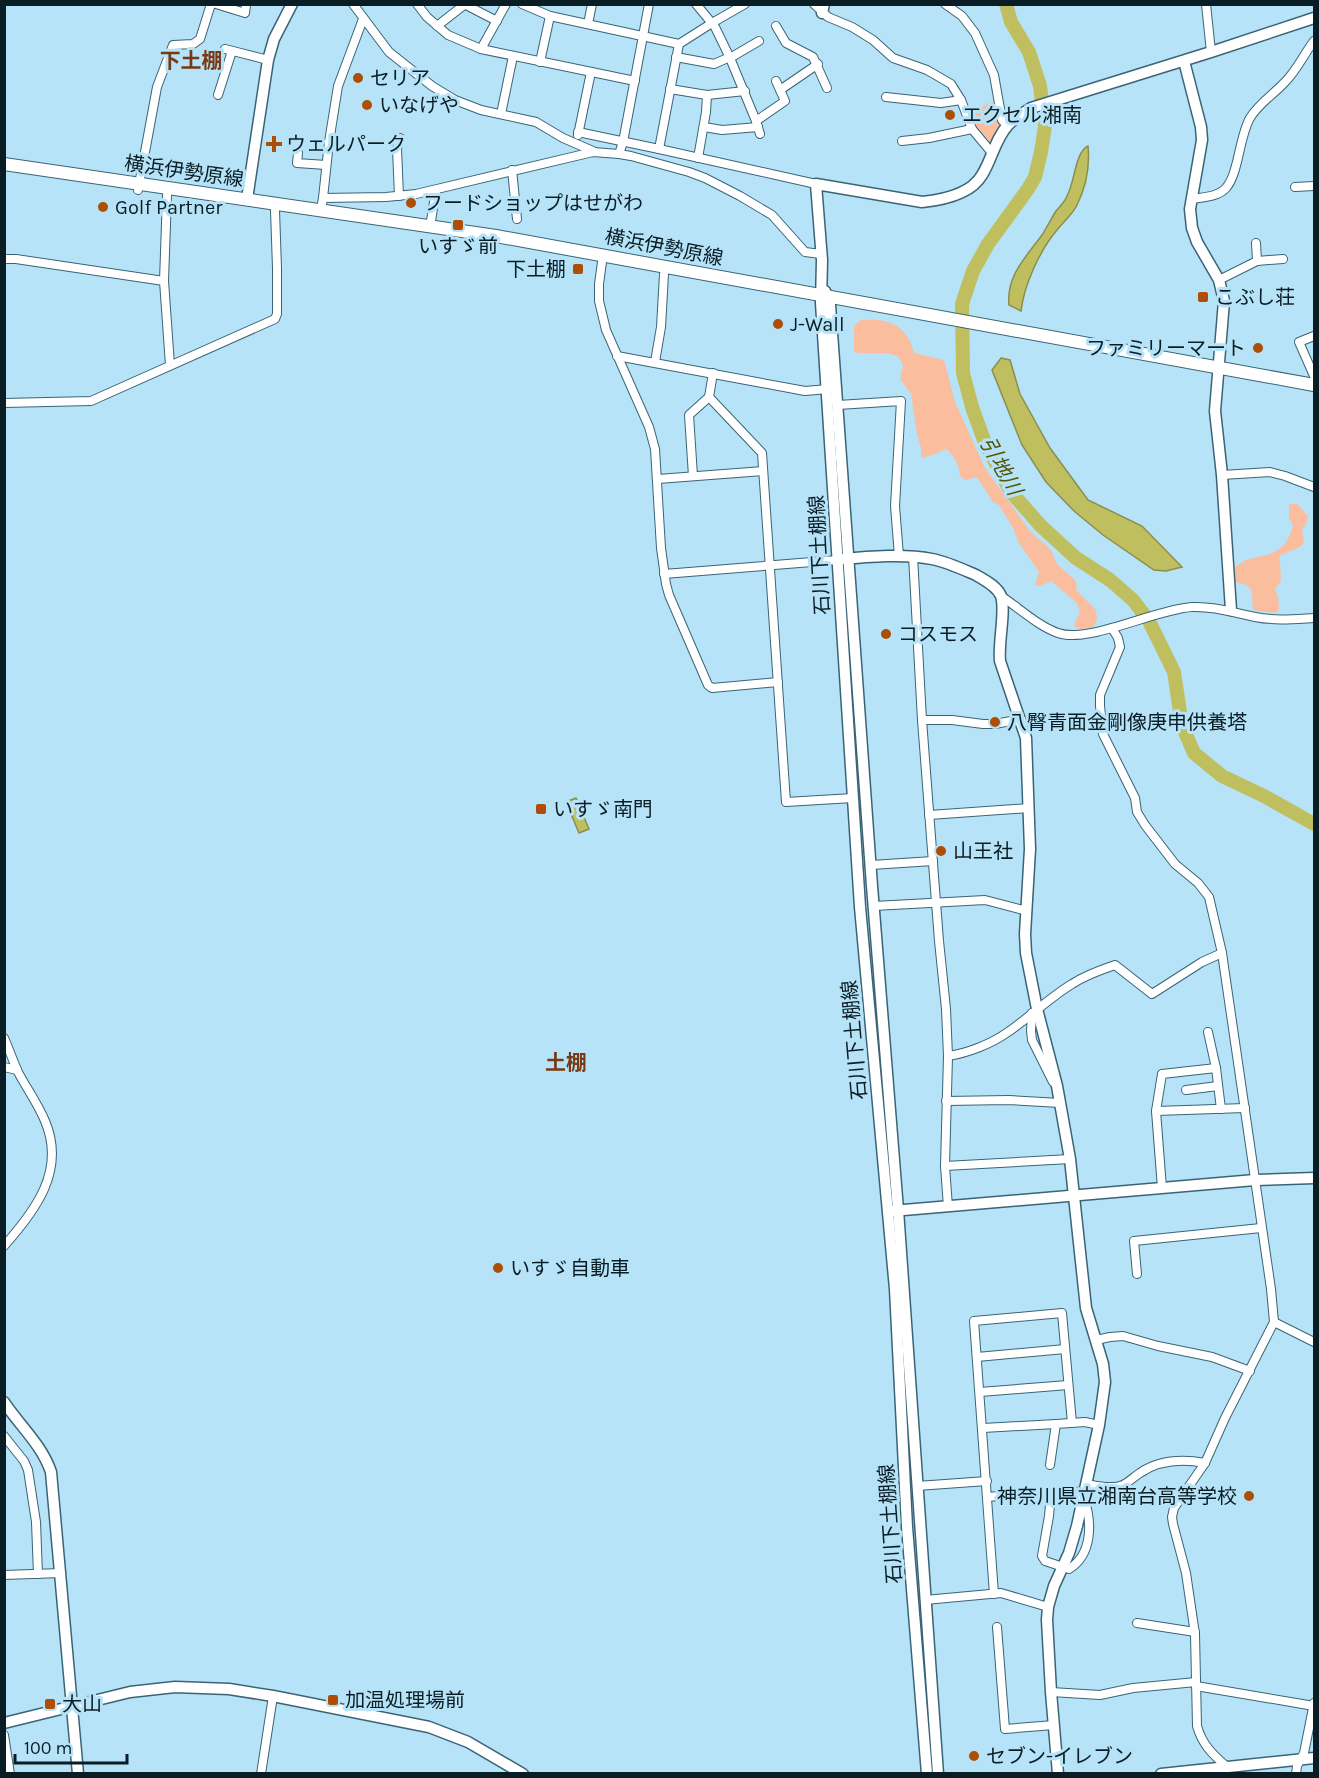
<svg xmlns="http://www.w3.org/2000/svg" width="1319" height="1778" viewBox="0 0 1319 1778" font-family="Karla,'Noto Sans JP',sans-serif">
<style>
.green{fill:#fabe9f}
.water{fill:#c0bf60;stroke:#8a8e4e;stroke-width:1.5}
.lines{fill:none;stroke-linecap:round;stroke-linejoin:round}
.river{stroke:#c0bf60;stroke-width:14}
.street-casing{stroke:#3a6476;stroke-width:10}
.secondary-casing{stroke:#3a6476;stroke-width:13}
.primary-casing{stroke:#3a6476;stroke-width:14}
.street{stroke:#fff;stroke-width:8}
.secondary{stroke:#fff;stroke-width:10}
.primary{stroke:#fff;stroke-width:12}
.poi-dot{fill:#ae4e05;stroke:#b6e3f8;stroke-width:2}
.labels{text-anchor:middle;stroke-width:6;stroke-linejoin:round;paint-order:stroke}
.poi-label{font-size:20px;fill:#0b1d24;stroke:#b6e3f8;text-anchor:start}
.street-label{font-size:20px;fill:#0b1d24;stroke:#b6e3f8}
.neighbourhood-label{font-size:21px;font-weight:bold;fill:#783a14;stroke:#b6e3f8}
.water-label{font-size:21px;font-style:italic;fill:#555308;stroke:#b6e3f8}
</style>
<rect width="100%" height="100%" fill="#b6e3f8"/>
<!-- green -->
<g class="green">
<polygon points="993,101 996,114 1001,124 990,146 966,115"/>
<path d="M 861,320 C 888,318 907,324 914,353 L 944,360 L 955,402 L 985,468 L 1030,531 L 1051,550 L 1057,564 L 1076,581 L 1077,591 L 1096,610 L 1097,619 L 1093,628 L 1079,629 L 1074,626 L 1076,619 L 1080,614 L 1077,603 L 1051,581 L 1040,586 L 1035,585 L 1039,572 L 1019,543 L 1013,528 L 999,505 L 993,502 L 977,477 L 965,480 L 960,476 C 959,465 955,456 946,449 L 930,456 L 921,458 L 921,448 L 917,434 L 911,394 L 900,379 L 903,366 L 899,357 C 882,349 870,356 854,352 L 854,326 Z"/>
<path d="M 1289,504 L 1297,504 L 1308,516 L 1306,524 L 1302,530 L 1304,543 L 1300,547 L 1279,556 L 1280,560 L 1281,581 L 1275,589 L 1278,596 L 1279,609 L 1275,613 L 1253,610 C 1252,604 1253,595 1251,590 C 1244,577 1233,592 1234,569 C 1252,548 1283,567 1293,525 L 1289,519 Z"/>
</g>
<!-- water -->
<g class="water">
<path d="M 1088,146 C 1090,167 1087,185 1077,205 C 1073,214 1063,222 1057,230 C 1040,250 1024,285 1021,311 L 1009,305 C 1006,276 1026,257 1042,235 C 1047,227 1051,219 1056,211 C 1060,206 1065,202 1067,196 C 1075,182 1075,152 1088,146 Z"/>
<polygon points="1001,358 1010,360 1020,394 1050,448 1088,500 1142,526 1182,567 1166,571 1154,570 1103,535 1074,511 1046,482 1022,445 992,370"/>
<polygon points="576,798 589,829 579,833 566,802"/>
</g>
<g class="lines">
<!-- river -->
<polyline class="river" points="1006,4 1011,22 1029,52 1040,86 1045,126 1041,152 1035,177 1028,189 988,244 973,271 962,304 963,373 972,407 985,443 1011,492 1041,526 1076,558 1110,580 1133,600 1149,621 1174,672 1182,725 1194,753 1222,776 1264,796 1314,824"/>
<defs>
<g id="street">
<polyline points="216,4 245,13 246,5"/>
<polyline points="353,4 389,52 432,86 455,100 481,110 536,122 563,138 593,151"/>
<polyline points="417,4 427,17 448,35 481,49 635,81"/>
<polyline points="464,4 497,21"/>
<polyline points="522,4 550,16 679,44 659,149 578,132"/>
<polyline points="696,4 715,27 730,58 756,121 760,134"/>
<polyline points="814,4 828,17 852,27 873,40 893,58 927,70 951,84 961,100 972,129 992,153"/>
<polyline points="945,4 962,16 975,33 994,75 1002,120 1007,126"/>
<polyline points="1206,4 1211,52"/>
<polyline points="588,24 592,4"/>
<polyline points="437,26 464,5"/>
<polyline points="776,26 786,43 813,57 827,88"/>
<polyline points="679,44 712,23 745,4"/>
<polyline points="225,49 268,60"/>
<polyline points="481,49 506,4"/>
<polyline points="676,57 714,64 730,57"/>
<polyline points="730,58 759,41"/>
<polyline points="540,62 550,16"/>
<polyline points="670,89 707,95 745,91"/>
<polyline points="780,90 818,64"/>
<polyline points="218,95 232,51"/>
<polyline points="886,97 941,103 961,100"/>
<polyline points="501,114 513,56"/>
<polyline points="756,121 785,101 776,81"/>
<polyline points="704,127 722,130 758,127"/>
<polyline points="578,135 591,72"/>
<polyline points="902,141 929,138 972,129"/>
<polyline points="659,149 816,184"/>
<polyline points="298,153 297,163 326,165"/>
<polyline points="619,154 623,142 649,4"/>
<polyline points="698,158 706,112 707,95"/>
<polyline points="512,170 517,219"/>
<polyline points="1295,187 1314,186"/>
<polyline points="138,190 157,87 173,45 193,44 200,39 211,4"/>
<polyline points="167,195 164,281 170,365"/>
<polyline points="399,196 397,149 400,138"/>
<polyline points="323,198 329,142 338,86 363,19"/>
<path d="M 1192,199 C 1203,197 1218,197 1226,188 C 1239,173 1239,137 1250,118 C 1258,104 1274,94 1285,82 C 1297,70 1304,54 1314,41"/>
<polyline points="321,210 323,198 386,197 416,194 593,152 619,154 631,156 689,172 705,178 740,196 772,215 805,252 821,254"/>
<polyline points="430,227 436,190"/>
<polyline points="1256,243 1257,261"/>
<polyline points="4,259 16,259 164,281"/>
<polyline points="602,262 599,284 599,301 606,330 649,427 655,449 661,548 666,584 669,595 708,685 712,688 778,682"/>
<polyline points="1219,280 1257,261 1283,259"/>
<polyline points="1314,336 1299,342 1314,376"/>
<polyline points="617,356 805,391 828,389"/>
<polyline points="655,362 661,327 664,274"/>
<polyline points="713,373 709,397 762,453 786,802 853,798"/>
<polyline points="4,403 91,401 275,319 277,314 277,268 275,210"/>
<polyline points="838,405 901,401 895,506 899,556"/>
<polyline points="1222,475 1270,472 1285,476 1314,487"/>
<polyline points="693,476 689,415 709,397"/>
<polyline points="658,479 763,471"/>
<polyline points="913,556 922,720 939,941 946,1009 948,1056 945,1166 948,1207"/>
<polyline points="664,574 837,560"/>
<path d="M 1001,596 C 1019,608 1038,626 1058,633 C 1088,644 1156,609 1192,607 C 1214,606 1234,613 1255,617 C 1275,621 1295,619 1314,618"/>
<path d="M 1112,628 L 1118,638 L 1120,647 L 1100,695 L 1100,706 L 1103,734 L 1135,798 L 1137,812 L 1145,825 L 1175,864 L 1198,883 L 1209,897 L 1222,953 L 1271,1289 L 1274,1322 L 1225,1418 L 1205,1463 L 1174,1508 L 1172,1517 L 1173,1524 L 1186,1573 L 1195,1634 L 1197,1726 C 1202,1744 1212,1754 1226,1766"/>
<polyline points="922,720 952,720 983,724 995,724 1021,719"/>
<polyline points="929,815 1029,808"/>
<polyline points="871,865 933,861"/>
<polyline points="874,906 985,900 1027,911"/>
<polyline points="1032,1013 1031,1031 1032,1040 1053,1082"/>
<polyline points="1208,1032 1216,1068 1221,1109"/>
<path d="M 4,1038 C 9,1049 13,1061 18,1072 C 27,1089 38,1104 45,1121 C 66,1170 36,1210 4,1246"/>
<path d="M 948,1056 C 968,1053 991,1044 1008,1032 C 1030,1017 1049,998 1072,984 C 1086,975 1100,970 1115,965 L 1152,994 L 1202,962 L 1222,953"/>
<polyline points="4,1067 17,1070"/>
<polyline points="1186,1090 1218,1086"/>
<polyline points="946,1101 1009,1100 1060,1103"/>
<polyline points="1156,1111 1162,1074 1216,1068"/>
<polyline points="945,1166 1070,1159"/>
<polyline points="1162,1188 1156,1111 1245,1108"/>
<polyline points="1137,1274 1134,1241 1261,1228"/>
<polyline points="1274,1322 1314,1342"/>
<polyline points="1096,1340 1110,1337 1123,1336 1158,1346 1212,1357 1250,1371"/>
<polyline points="977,1357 1065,1349"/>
<polyline points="980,1392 1068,1385"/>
<polyline points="983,1428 1056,1424"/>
<polyline points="4,1436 24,1461 28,1470 36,1522 38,1574"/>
<polyline points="1050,1465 1056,1424 1085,1422 1099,1425"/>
<path d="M 1087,1484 C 1097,1486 1110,1489 1120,1486 C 1128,1484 1133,1477 1140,1473 C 1159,1460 1183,1459 1205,1463"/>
<polyline points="917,1486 987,1481"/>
<polyline points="988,1497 1019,1494"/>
<path d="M 1084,1498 C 1092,1522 1093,1554 1069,1569 L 1045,1561 L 1042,1556 L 1049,1516 L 1051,1493 L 1055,1491 L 1085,1492"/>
<polyline points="4,1575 61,1573"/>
<polyline points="994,1594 974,1321 1062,1313 1072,1423"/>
<polyline points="925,1600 1001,1593 1048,1607"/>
<polyline points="1137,1623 1195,1632"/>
<polyline points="997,1627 1005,1729 1054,1725"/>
<polyline points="1196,1686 1314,1706"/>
<polyline points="1051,1692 1100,1695 1133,1688 1196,1682"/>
<polyline points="4,1735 10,1774"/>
<polyline points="261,1774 273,1696"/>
<polyline points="1296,1774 1297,1766 1304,1753 1314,1703"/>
</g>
<g id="secondary">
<polyline points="822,13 824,4"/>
<polyline points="1184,61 1201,127 1202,140 1190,209 1192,228 1197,242 1219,280 1224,301 1215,411 1222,475 1231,610"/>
<polyline points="247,199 268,60 274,39 292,4"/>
<polyline points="825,291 830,305 872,886 898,1210 938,1774"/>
<path d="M 844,559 C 869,556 908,554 932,559 C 947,562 962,569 976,575 C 984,580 997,586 1001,596 C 1006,611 998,642 1000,661 L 1026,738 L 1030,849 L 1025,934 L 1026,953 L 1037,1009 L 1057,1086 L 1070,1159 L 1086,1308 L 1103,1364 L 1105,1382 L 1099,1425 L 1077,1526 L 1069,1553 L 1054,1586 L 1048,1607 L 1047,1620 L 1051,1692 L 1058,1774"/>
<polyline points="892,1211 1255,1180 1314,1178"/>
<path d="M 4,1402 C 20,1426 42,1445 51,1472 L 78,1774"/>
<polyline points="4,1723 130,1692 175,1687 229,1689 273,1696 429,1727 468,1742 523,1774"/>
<path d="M 927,1774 L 907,1527 L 895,1289 L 860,907 L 821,303 L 822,260 L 816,184 L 922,202 C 942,200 971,194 982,175 C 992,159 995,139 1008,125 C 1015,118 1023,113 1031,108 L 1211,52 L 1314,18"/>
<polyline points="1161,1774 1314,1758"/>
</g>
<polyline id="primary" points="4,164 496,236 1314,385"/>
</defs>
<!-- street casing -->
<use href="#street" class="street-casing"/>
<!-- secondary casing -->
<use href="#secondary" class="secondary-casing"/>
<!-- primary casing -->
<use href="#primary" class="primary-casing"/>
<!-- street -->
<use href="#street" class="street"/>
<!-- secondary -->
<use href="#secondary" class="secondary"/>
<!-- primary -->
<use href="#primary" class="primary"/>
</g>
<!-- markers -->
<g class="poi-dot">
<circle cx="358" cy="78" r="6"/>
<circle cx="367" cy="105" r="6"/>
<circle cx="950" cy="115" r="6"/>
<path d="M271 135h6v6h6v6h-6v6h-6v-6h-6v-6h6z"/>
<circle cx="411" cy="203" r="6"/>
<circle cx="103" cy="207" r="6"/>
<rect x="452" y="219" width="12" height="12" rx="3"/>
<rect x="572" y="263" width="12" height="12" rx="3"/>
<rect x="1197" y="291" width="12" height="12" rx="3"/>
<circle cx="778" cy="324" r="6"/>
<circle cx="1258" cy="348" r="6"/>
<circle cx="886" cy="634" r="6"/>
<circle cx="995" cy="722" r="6"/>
<rect x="535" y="803" width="12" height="12" rx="3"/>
<circle cx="941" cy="851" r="6"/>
<circle cx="498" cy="1268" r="6"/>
<circle cx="1249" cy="1496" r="6"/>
<rect x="327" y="1694" width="12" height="12" rx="3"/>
<rect x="44" y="1698" width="12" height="12" rx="3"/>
<circle cx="974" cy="1756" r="6"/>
</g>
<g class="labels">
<!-- poi labels -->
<g class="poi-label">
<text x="370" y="85">セリア</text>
<text x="379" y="112">いなげや</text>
<text x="962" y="122">エクセル湘南</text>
<text x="286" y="151">ウェルパーク</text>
<text x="423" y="210">フードショップはせがわ</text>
<text x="115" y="214">Golf Partner</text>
<text x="458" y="253" text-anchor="middle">いすゞ前</text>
<text x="566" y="276" text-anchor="end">下土棚</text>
<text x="1215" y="304">こぶし荘</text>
<text x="790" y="331">J-Wall</text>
<text x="1246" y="355" text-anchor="end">ファミリーマート</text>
<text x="898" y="641">コスモス</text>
<text x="1007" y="729">八臀青面金剛像庚申供養塔</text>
<text x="553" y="816">いすゞ南門</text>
<text x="953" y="858">山王社</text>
<text x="510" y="1275">いすゞ自動車</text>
<text x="1237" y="1503" text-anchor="end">神奈川県立湘南台高等学校</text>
<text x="345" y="1707">加温処理場前</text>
<text x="62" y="1711">大山</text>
<text x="986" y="1763">セブン-イレブン</text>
</g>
<!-- street labels -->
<g class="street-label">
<text transform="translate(184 171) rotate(8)" y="7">横浜伊勢原線</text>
<text transform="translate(664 247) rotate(11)" y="7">横浜伊勢原線</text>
<text transform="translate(819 555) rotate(-93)" y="7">石川下土棚線</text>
<text transform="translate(854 1040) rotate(-95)" y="7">石川下土棚線</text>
<text transform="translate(890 1524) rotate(-94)" y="7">石川下土棚線</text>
</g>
<!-- neighbourhood labels -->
<g class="neighbourhood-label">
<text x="191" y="68">下土棚</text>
<text x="566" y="1070">土棚</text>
</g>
<!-- water labels -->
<g class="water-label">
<text transform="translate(1001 466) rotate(61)" y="7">引地川</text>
</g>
</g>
<!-- border -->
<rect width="1319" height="1778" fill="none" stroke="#0b1d24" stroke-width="12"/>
<!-- scale -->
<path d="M15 1754v9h112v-9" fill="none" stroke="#0b1d24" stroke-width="3"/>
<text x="24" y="1754" font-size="18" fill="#0b1d24" stroke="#b6e3f8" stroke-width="4.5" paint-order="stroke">100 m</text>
</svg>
